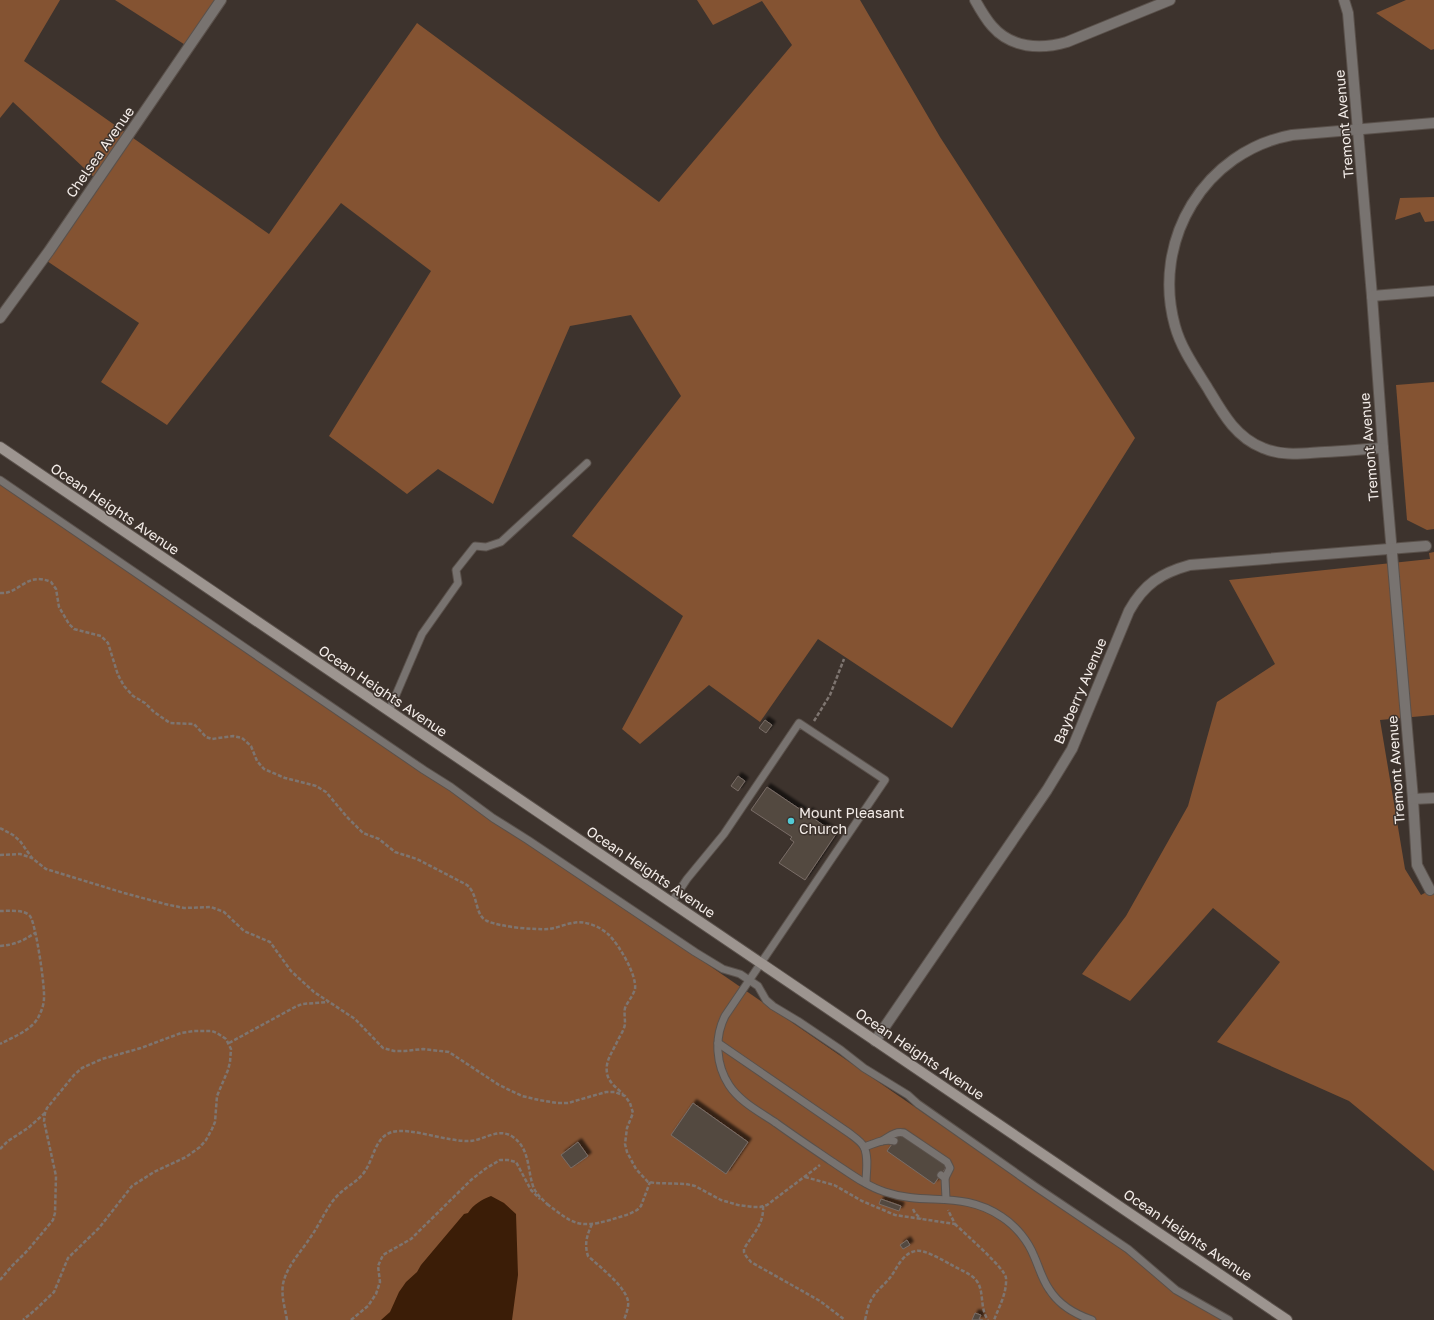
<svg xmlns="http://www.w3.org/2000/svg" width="1434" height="1320" viewBox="0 0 1434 1320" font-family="'Golos Text',sans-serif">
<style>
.green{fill:#845332}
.water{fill:#3b1d07}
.building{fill:#534841;stroke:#796d66;filter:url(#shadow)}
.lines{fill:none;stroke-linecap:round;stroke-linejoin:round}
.service-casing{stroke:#5a514b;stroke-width:9}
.minor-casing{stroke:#5a514b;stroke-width:12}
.secondary-casing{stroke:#5a514b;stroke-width:12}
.path{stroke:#7e7570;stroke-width:2.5;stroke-dasharray:4 2;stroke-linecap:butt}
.service{stroke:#787370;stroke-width:7}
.minor{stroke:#787370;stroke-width:10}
.secondary{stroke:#9d9590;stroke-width:10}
.poi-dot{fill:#52cbd7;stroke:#3d332d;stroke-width:1.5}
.labels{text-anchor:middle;stroke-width:3;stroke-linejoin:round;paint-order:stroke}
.street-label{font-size:14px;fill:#f4ede9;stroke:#3d332d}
.poi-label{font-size:14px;fill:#f4ede9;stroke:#3d332d;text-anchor:start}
</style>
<defs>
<filter id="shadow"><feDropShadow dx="3.5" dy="-3.5" stdDeviation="1" flood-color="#0009"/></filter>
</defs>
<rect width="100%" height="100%" fill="#3d332d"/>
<!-- green -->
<g class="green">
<polygon points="0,0 60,0 24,61 269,234 417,23 659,202 792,45 762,1 713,25 697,0 860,0 940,137 1135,438 952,728 818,639 760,722 709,685 640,744 622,729 683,616 572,536 681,396 631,315 570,326 493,504 438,469 407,494 329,436 431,271 341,203 167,425 101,382 139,323 44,259 98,181 13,102 0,118"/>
<polygon points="115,0 220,0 190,48"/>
<polygon points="1406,0 1434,0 1434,49 1431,50 1376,13"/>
<polygon points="1434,197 1434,221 1425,222 1420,212 1395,220 1400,198"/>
<polygon points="1434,382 1434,529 1427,530 1407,520 1396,385"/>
<polygon points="0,477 1224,1320 0,1320"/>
<polygon points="1434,552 1434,715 1380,720 1405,869 1421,895 1434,888 1434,1171 1349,1101 1217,1042 1280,962 1213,908 1130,1001 1082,974 1126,916 1188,806 1217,702 1275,664 1229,580 1430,559 1429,553"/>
</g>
<!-- water -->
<path class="water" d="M 491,1196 L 504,1203 L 516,1214 L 518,1275 L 512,1320 L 381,1320 L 390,1312 L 399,1292 L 406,1282 L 417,1272 L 421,1265 L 464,1214 L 468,1213 C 474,1204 481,1200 491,1196 Z"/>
<!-- building -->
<g class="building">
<polygon points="765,720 772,725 766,733 759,728"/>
<polygon points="738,776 745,781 738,791 731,786"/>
<polygon points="767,787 807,814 809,811 814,815 813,818 836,834 805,880 779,863 794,842 790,839 792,837 751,810"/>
<polygon points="693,1103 748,1142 726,1174 671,1135"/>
<polygon points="900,1133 947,1166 934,1184 887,1151"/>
<polygon points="578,1142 588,1156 571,1168 561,1155"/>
<polygon points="881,1199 901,1206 899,1211 879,1204"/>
<polygon points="907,1240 910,1245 903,1249 900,1245"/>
<polygon points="975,1313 981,1315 979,1319 983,1320 972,1320"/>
</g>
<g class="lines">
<defs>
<g id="service">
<polyline points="0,480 424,770 451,787 493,818 528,840 695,952 723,969 740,974 758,986 766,1000 773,1006 798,1021 841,1050 864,1068 908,1095 918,1104 1036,1187 1128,1249 1176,1290 1229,1320"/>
<polyline points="389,711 422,634 458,583 456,570 475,546 486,547 501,542 587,463"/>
<path d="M 671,903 L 687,879 L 724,834 L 799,723 L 885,780 L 725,1016 C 714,1038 716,1065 729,1085 C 740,1102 760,1112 776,1123 C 794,1136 812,1148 831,1161 C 848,1172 866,1186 885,1192 C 926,1206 963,1190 1002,1217 C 1016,1226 1028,1241 1034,1256 C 1039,1267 1042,1279 1049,1289 C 1059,1305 1074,1314 1092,1320"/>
<path d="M 718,1043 L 849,1133 C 854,1137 861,1141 864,1147 C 869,1157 866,1172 866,1183"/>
<path d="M 882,1141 C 889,1137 895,1131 904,1133 L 947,1162 L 950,1168 L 945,1178"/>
<path d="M 864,1147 C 874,1144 884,1138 894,1141"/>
<polyline points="941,1175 945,1178 946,1199"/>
</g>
<g id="minor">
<path d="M 975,0 C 980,9 985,18 992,26 C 1011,48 1040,50 1067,42 L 1170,0"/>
<polyline points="1344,0 1348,13 1372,296 1383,448 1413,799 1417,865 1430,890"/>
<polyline points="1372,296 1434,291"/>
<polyline points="0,318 49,251 221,0"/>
<path d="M 1383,448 C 1364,449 1345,451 1325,452 C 1304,453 1284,457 1263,448 C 1235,437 1222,412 1207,387 C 1195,368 1181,348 1175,326 C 1151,240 1205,151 1292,135 L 1434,123"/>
<polyline points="1413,799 1434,798"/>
<path d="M 875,1041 L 1047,790 L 1072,749 L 1129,611 C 1144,584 1161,573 1190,565 L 1426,546"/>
</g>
<polyline id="secondary" points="0,447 1287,1320"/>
</defs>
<!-- service casing -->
<use href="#service" class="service-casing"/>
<!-- minor casing -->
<use href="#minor" class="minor-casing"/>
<!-- secondary casing -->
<use href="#secondary" class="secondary-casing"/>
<!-- path -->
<g class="path">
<path d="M 0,593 C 19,595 26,571 51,582 L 56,589 L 59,607 L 69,624 L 74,629 L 101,636 L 108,643 L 118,675 L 124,686 L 133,696 L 145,703 L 154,712 L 170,723 L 194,724 L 206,737 L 212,739 L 233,736 L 242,738 L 251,746 L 257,761 L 264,769 L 285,778 L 316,786 L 326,792 L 347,817 L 363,833 L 379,839 L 395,852 L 417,859 L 467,885 C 479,895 474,915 487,921 C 500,927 535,930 549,929 C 557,928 565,924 573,923 C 585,920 601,927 609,935 C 619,945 637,975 635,989 C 633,996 628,1001 625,1008 C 624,1013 625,1018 625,1023 C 625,1029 619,1037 617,1042 C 612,1053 605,1061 607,1073 C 608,1082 617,1088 623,1094"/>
<polyline points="814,721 830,695 844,659"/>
<polyline points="0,828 13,835 20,841 32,858 46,869 124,893 165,904 184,908 211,907 224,912 244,931 270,942 291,971 314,992 355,1019 383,1048 394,1051 405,1051 423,1049 449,1052 499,1085 522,1096 539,1100 557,1103 568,1103 606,1092 615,1092 625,1096 630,1103 633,1113 627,1128 625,1144 627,1152 636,1169 648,1182 655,1183 686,1184 695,1186 721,1200 738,1205 753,1207 760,1207 767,1205 820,1165"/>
<polyline points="0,855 20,854 32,858"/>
<path d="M 0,911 C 8,911 24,909 30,916 C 36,924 45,987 44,998 C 44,1005 41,1012 38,1018 C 30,1031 13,1037 0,1044"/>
<path d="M 0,946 C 14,945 23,941 35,933"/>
<polyline points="229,1043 295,1007 302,1004 328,1002"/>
<polyline points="0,1149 8,1141 28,1128 45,1113"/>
<polyline points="805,1177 834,1185 862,1201 895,1215 955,1224 948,1210"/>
<path d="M 547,1204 C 572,1223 578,1229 610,1220 C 619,1217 629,1215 637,1210 L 641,1206 L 650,1182"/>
<path d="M 763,1206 C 764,1225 753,1233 744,1249 L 744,1252 L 746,1256 L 751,1262 L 820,1301 L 845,1320"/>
<polyline points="913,1209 915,1213 921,1219"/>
<path d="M 592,1224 C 587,1235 584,1244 588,1256 C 600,1267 625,1286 628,1301 C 629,1307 626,1314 624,1320"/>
<path d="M 955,1224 C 965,1234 1005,1268 1006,1278 C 1007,1293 999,1307 994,1320"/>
<polyline points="0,1280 12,1266 28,1250 53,1220 55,1213 56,1176 44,1121 45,1113 47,1108 74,1075 82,1068 102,1059 141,1048 181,1033 194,1031 212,1031 217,1033 226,1039 231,1049 230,1062 228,1070 217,1096 215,1122 212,1129 206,1140 200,1147 186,1157 154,1172 132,1186 99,1228 68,1258 54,1292 35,1310 23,1320"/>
<path d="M 287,1320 C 285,1308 281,1296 283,1284 C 287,1265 302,1251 312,1235 C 321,1222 327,1206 338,1195 C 347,1186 359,1181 365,1171 C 374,1158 375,1137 392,1132 C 411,1127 447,1142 470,1141 C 484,1140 499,1127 513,1137 C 530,1149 527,1168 533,1186 C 536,1194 542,1199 548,1205"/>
<polyline points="351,1320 368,1306 376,1294 380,1282 378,1266 383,1255 411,1239 471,1180 485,1169 500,1160 508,1160 516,1162 531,1190 540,1199"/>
<path d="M 865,1320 C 867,1312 868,1304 873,1297 C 877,1290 884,1285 889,1279 C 897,1269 902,1253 916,1251 C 924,1249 942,1260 950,1264 C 958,1269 970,1273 976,1280 C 985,1291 979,1307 988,1320"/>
</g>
<!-- service -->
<use href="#service" class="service"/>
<!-- minor -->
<use href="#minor" class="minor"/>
<!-- secondary -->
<use href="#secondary" class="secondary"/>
</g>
<!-- markers -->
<circle class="poi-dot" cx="791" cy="821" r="4"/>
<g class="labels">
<!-- street labels -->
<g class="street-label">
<text transform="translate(1344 124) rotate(-95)" y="5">Tremont Avenue</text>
<text transform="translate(100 152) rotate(-55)" y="5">Chelsea Avenue</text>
<text transform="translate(1369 447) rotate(-95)" y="5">Tremont Avenue</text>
<text transform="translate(115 509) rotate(34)" y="5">Ocean Heights Avenue</text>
<text transform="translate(383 691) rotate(34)" y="5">Ocean Heights Avenue</text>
<text transform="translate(1080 691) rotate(-67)" y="5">Bayberry Avenue</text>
<text transform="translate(1396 770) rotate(-94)" y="5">Tremont Avenue</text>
<text transform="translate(651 872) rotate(34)" y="5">Ocean Heights Avenue</text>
<text transform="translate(920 1054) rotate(34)" y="5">Ocean Heights Avenue</text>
<text transform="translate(1188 1235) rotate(34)" y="5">Ocean Heights Avenue</text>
</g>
<!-- poi labels -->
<g class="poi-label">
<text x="799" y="818">Mount Pleasant<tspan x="799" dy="16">Church</tspan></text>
</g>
</g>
</svg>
